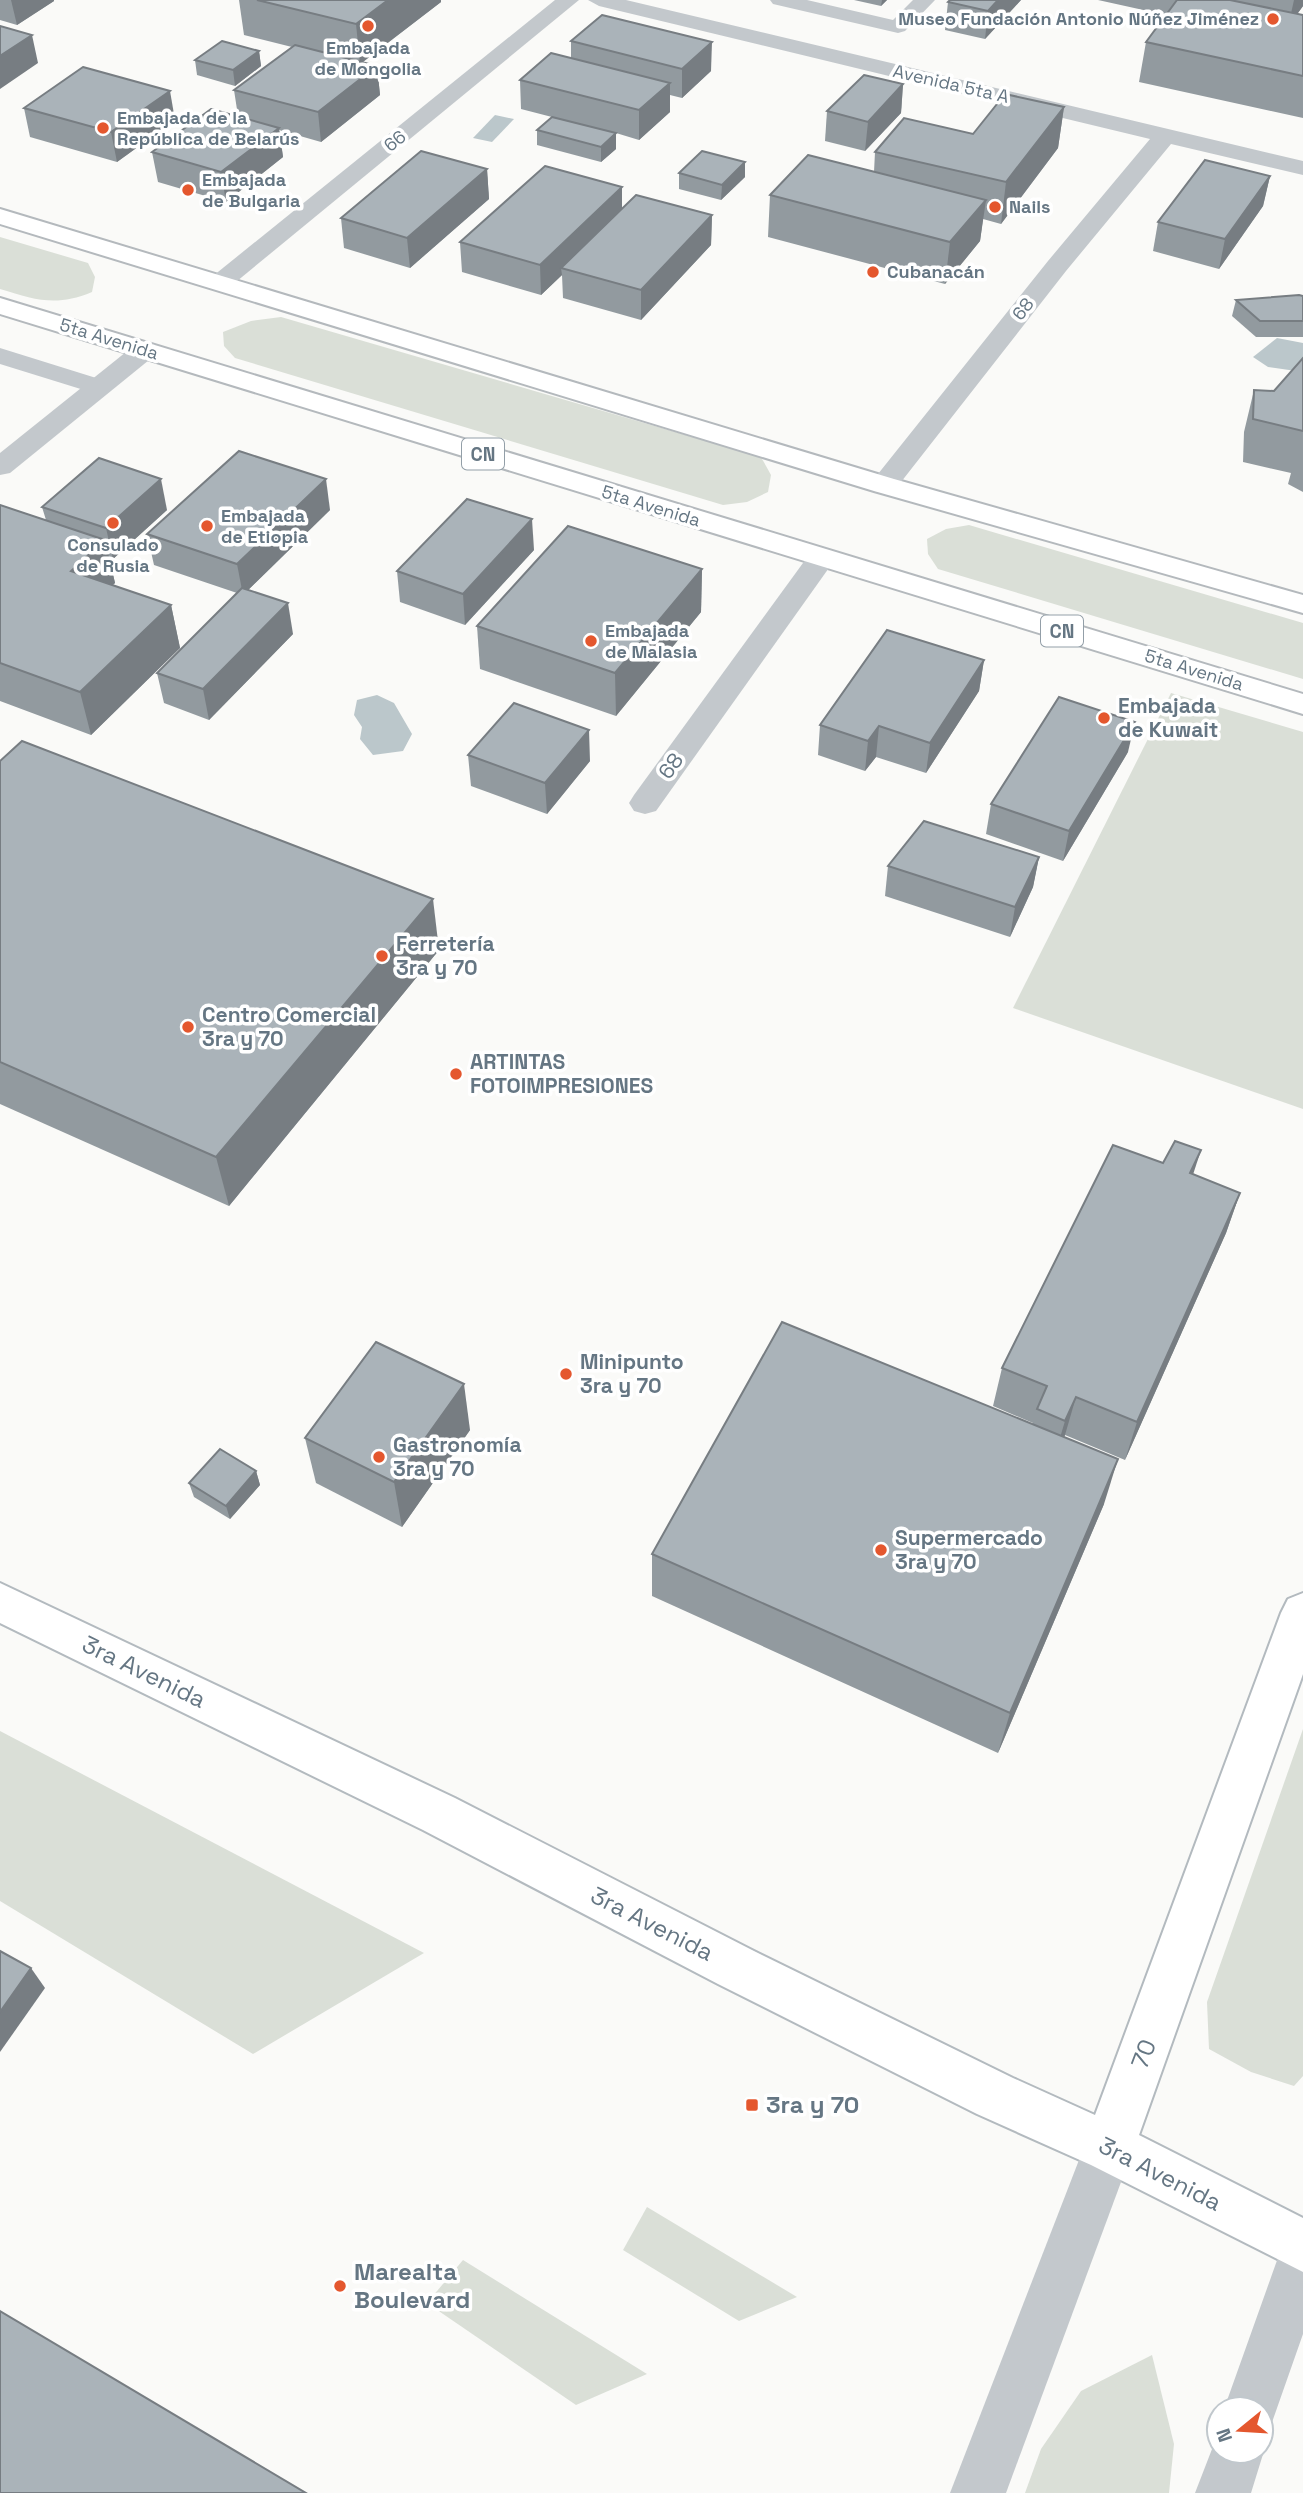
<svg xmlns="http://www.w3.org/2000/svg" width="1303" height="2493" viewBox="0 0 1303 2493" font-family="'Space Grotesk',sans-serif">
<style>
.green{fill:#dadfd7}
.water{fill:#bbc7cb}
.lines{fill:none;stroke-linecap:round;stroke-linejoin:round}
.secondary-casing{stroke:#b3babf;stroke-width:4}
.trunk-casing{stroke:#b4b9bd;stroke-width:4}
.service{fill:#c3c8cc;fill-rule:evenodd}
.minor{fill:#c3c8cc;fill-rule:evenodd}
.tertiary{fill:#c3c8cc;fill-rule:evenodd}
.secondary{fill:#fff;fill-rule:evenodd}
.trunk{fill:#fff;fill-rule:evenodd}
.wall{fill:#929a9f}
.shaded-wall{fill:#777d82}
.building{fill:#aab3b9;stroke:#777d82;stroke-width:2}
.poi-dot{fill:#e4572e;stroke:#fff;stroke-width:2.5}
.labels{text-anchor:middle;stroke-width:7;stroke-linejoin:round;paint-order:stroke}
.far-poi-label{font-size:18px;font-weight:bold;fill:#657683;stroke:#fff;text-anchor:start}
.far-street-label{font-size:18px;fill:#657683;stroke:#fff}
.shield{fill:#fff;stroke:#939fa8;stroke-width:2}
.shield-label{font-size:19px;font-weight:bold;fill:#657683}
.poi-label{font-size:21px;font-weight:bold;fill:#657683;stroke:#fff;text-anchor:start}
.street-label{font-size:21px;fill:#657683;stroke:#fff}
.near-street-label{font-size:24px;fill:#657683;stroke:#fff}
.near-poi-label{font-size:24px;font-weight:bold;fill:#657683;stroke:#fff;text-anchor:start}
</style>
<rect width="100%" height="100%" fill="#fafaf8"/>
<!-- green -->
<g class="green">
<path d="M 0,237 L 88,263 L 95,277 L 92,292 C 56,307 36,300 0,289 Z"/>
<polygon points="281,317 761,457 771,475 768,492 747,502 723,505 235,358 224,346 223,332 251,321"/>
<polygon points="969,525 1303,623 1303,679 938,569 928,554 927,539 946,529"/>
<polygon points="1171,693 1303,732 1303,1109 1013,1008"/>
<polygon points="1303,1729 1303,2076 1294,2086 1251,2072 1209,2049 1207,2002"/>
<polygon points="0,1731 424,1953 253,2054 0,1901"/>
<polygon points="647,2207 797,2297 739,2321 623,2250"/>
<polygon points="463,2260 647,2374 576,2405 427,2303"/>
<polygon points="1152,2355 1174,2444 1169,2493 1025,2493 1041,2449 1081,2391"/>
</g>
<!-- water -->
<g class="water">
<polygon points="495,115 514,119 492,142 473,138"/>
<polygon points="1277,338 1303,343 1303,372 1268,367 1253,357"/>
<polygon points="377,695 394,703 412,734 403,751 373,755 360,739 362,727 354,715 357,700"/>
</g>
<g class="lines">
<defs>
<polygon id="secondary" points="0,1583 455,1798 752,1950 1013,2078 1095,2115 1281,1613 1288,1599 1303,1593 1303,1674 1139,2135 1303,2218 1303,2272 1091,2165 977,2114 718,1984 423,1830 0,1623"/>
<g id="trunk">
<polygon points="0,209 894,479 1303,595 1303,613 874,491 0,224"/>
<polygon points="0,298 1303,694 1303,714 0,314"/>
</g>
</defs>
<!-- secondary casing -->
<use href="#secondary" class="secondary-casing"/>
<!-- trunk casing -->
<use href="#trunk" class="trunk-casing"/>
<!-- service -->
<g class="service">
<polygon points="770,0 807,0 893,20 913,0 935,0 905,31 898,33 773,4"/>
<polygon points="0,348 109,382 113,387 109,392 100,395 0,364"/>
</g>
<!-- minor -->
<g class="minor">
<polygon points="555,0 579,0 231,286 213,286 209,281 213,276"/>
<polygon points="588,0 626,0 1303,161 1303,175 1171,144 1066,271 894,491 884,493 874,491 870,485 874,479 1048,261 1150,139 599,6"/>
<polygon points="145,342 154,344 158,350 154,356 10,473 0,475 0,453 136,344"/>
<polygon points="821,549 831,552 836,558 656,811 645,814 634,811 629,803 634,795 811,552"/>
</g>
<!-- tertiary -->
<g class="tertiary">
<polygon points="1109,2122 1127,2129 1134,2147 1006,2493 950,2493 1091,2129"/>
<polygon points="1303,2230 1303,2334 1270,2428 1261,2432 1261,2409 1224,2409 1285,2238"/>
<polygon points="1219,2431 1219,2451 1261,2451 1261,2443 1264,2451 1251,2493 1195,2493"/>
</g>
<!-- secondary -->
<use href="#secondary" class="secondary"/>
<!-- trunk -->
<use href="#trunk" class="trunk"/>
</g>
<!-- wall -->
<g class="wall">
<polygon points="0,0 54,0 54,1 17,25 0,20"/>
<polygon points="239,0 441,0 441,2 363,62 377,66 380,95 321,142 279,130 283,157 226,202 158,182 152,152 238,116 234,90 292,47 244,35"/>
<polygon points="854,0 887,0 881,6"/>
<polygon points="950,0 1021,0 985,39 945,30 948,2"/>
<polygon points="1098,0 1303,0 1303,6 1297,14 1303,15 1303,118 1139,82 1146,42 1166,15"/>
<polygon points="571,41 711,71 682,98 670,95 670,112 639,140 616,133 616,149 601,162 537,145 537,130 552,117 521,109 520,80 571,58"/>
<polygon points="259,51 261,66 235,86 197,75 195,60"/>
<polygon points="903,84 901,113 865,151 825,141 827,111"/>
<polygon points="1064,107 1058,148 1001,224 983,219 980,241 945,284 768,237 770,195 874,172 875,152 973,134"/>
<polygon points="24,108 175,120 117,162 30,137"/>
<polygon points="745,162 745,177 721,200 679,189 679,173"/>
<polygon points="487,169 489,199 410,268 344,248 341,218"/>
<polygon points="1270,176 1263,206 1219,269 1153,251 1158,222"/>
<polygon points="622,209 712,215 711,245 641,320 563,298 562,275 541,295 462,272 460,242"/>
<polygon points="1303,296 1303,337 1256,337 1232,316 1236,300"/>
<polygon points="1303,358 1303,492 1288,484 1291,473 1243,462 1244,432 1254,390 1274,391"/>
<polygon points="0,505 46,520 42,507 167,510 113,559 109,558 115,583 112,585 171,605 180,648 91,735 0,701"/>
<polygon points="330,510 248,590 293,634 209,720 164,703 157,673 237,593 154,565 147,534"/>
<polygon points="534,550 465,625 400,602 397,571"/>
<polygon points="702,569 701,612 616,716 480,669 477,626"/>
<polygon points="984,660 979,691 926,773 876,757 865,771 818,755 820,725"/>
<polygon points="1128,752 1063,861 986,834 991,804"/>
<polygon points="468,755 590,761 547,814 471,786"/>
<polygon points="0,761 439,950 229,1206 0,1104"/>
<polygon points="1039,857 1033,887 1010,937 885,896 888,866"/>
<polygon points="1193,1175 1240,1193 1226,1233 1125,1460 1065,1435 1064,1437 1104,1504 998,1753 652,1596 652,1554 1033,1424 1033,1423 993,1406 1002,1368"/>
<polygon points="470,1430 402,1527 316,1483 305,1438"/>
<polygon points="256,1471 260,1485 230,1519 194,1497 189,1483"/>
</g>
<!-- shaded-wall -->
<g class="shaded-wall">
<polygon points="11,0 54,0 54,1 17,25"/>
<polygon points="388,0 441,0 441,2 360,64 356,24"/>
<polygon points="882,0 887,0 881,6"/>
<polygon points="998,0 1021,0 985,39 988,11"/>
<polygon points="1294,0 1303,0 1303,6 1288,27"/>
<polygon points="32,35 38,63 0,89 0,56"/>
<polygon points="712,42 711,71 682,98 682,69"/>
<polygon points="259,51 261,66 235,86 233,70"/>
<polygon points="377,66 380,95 321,142 318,112"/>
<polygon points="670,83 670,112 639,140 639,110"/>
<polygon points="903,84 901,113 865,151 868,122"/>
<polygon points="170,91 175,120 117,162 111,132"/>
<polygon points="1064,107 1058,148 1001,224 1006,182"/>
<polygon points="279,128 283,157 226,202 221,172"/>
<polygon points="616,133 616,149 601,162 601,147"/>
<polygon points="745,162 745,177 721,200 722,185"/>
<polygon points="487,169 489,199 410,268 407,238"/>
<polygon points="1270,176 1263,206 1219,269 1225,239"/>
<polygon points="622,187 622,217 561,268 562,275 541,295 540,265"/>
<polygon points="986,200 980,241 945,284 950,242"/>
<polygon points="712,215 711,245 641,320 641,290"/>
<polygon points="161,479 167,510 113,559 106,528"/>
<polygon points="326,479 330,510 243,595 237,564"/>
<polygon points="532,519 534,550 465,625 463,594"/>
<polygon points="105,540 115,583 82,614 71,571"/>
<polygon points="702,569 701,612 616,716 615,673"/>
<polygon points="288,603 293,634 209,720 203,689"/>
<polygon points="171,605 180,648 91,735 80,692"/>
<polygon points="984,660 979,691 926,773 930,743"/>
<polygon points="1135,722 1128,752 1063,861 1069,831"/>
<polygon points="879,726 876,757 865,771 868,741"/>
<polygon points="589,730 590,761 547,814 545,783"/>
<polygon points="1039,857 1033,887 1010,937 1015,907"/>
<polygon points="433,899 439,950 229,1206 216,1157"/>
<polygon points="1201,1150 1188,1190 1190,1173"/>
<polygon points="1240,1193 1226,1233 1125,1460 1137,1422"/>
<polygon points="464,1384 470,1430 402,1527 394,1482"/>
<polygon points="1076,1397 1065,1435 1054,1458 1065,1421"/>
<polygon points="1118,1459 1104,1504 998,1753 1010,1713"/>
<polygon points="256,1471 260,1485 230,1519 226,1506"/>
<polygon points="31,1968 45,1988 0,2052 0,2012"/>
</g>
<!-- building -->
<g class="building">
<polygon points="257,0 388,0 356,24"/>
<polygon points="950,0 998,0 988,11 948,2"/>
<polygon points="1177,0 1230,0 1303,15 1303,76 1146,42"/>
<polygon points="602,15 712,42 682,69 571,41"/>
<polygon points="0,26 32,35 0,56"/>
<polygon points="222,41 259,51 233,70 195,60"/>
<polygon points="295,45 377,66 318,112 234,90"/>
<polygon points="551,53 670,83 639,110 520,80"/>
<polygon points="83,67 170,91 111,132 24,108"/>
<polygon points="864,75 903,84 868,122 827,111"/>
<polygon points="1005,94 1064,107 1006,182 875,152 904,118 973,134"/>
<polygon points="211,109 279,128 221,172 152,152"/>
<polygon points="552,117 616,133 601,147 537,130"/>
<polygon points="421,151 487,169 407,238 341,218"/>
<polygon points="702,151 745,162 722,185 679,173"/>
<polygon points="808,155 986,200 950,242 770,195"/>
<polygon points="1205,160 1270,176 1225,239 1158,222"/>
<polygon points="545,166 622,187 540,265 460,242"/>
<polygon points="636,195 712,215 641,290 561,268"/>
<polygon points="1299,295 1303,296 1303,321 1260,321 1236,300"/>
<polygon points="1303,358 1303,431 1253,419 1254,390 1274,391"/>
<polygon points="239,451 326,479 237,564 147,534"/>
<polygon points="99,458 161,479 106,528 42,507"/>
<polygon points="467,499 532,519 463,594 397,571"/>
<polygon points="0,505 105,540 71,571 171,605 80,692 0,663"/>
<polygon points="568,526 702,569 615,673 477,626"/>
<polygon points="242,588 288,603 203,689 157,673"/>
<polygon points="887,630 984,660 930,743 879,726 868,741 820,725"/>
<polygon points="1059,697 1135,722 1069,831 991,804"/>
<polygon points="514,703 589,730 545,783 468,755"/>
<polygon points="22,741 433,899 216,1157 0,1062 0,761"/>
<polygon points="924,821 1039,857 1015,907 888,866"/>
<polygon points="1175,1141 1201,1150 1190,1173 1240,1193 1137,1422 1076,1397 1065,1421 1037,1409 1047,1386 1002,1368 1113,1145 1163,1163"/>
<polygon points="782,1322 1118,1459 1010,1713 652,1554"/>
<polygon points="376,1342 464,1384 394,1482 305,1438"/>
<polygon points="220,1449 256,1471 226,1506 189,1483"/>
<polygon points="0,1951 31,1968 0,2012"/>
<polygon points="0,2311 306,2493 0,2493"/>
</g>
<!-- markers -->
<g class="poi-dot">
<circle cx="1273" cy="19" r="7"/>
<circle cx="368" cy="26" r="7"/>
<circle cx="103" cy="128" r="7"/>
<circle cx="188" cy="190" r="7"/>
<circle cx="995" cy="207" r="7"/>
<circle cx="873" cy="272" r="7"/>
<circle cx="113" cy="523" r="7"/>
<circle cx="207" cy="526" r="7"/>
<circle cx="591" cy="641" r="7"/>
<circle cx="1104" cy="718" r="7"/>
<circle cx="382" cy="956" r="7"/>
<circle cx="188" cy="1027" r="7"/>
<circle cx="456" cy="1074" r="7"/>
<circle cx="566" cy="1374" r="7"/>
<circle cx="379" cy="1457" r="7"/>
<circle cx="881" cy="1550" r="7"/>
<rect x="745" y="2098" width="14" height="14" rx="3.5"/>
<circle cx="340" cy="2286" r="7"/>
</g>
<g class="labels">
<!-- far-poi labels -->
<g class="far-poi-label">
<text x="1259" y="25" text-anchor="end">Museo Fundación Antonio Núñez Jiménez</text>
<text x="368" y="54" text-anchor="middle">Embajada<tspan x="368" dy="21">de Mongolia</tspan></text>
<text x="117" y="124">Embajada de la<tspan x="117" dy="21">República de Belarús</tspan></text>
<text x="202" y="186">Embajada<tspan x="202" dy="21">de Bulgaria</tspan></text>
<text x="1009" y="213">Nails</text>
<text x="887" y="278">Cubanacán</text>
<text x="221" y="522">Embajada<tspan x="221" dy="21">de Etiopia</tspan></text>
<text x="113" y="551" text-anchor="middle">Consulado<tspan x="113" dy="21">de Rusia</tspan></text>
<text x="605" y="637">Embajada<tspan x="605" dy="21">de Malasia</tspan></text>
</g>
<!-- far-street labels -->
<g class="far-street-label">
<text transform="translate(951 84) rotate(13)" y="6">Avenida 5ta A</text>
<text transform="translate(395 141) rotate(-39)" y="6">66</text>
<text transform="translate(1023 309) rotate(-52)" y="6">68</text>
<text transform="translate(109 339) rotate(17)" y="6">5ta Avenida</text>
<text transform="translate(651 506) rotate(17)" y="6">5ta Avenida</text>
<text transform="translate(1194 670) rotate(17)" y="6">5ta Avenida</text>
</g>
<!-- shield labels -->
<g class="shield">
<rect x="462" y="438.5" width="42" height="31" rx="5"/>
<rect x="1041" y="615.5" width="42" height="31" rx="5"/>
</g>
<g class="shield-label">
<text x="483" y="461">CN</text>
<text x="1062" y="638">CN</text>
</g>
<!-- poi labels -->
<g class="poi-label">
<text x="1118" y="713">Embajada<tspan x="1118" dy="24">de Kuwait</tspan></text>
<text x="396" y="951">Ferretería<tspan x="396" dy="24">3ra y 70</tspan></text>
<text x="202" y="1022">Centro Comercial<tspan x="202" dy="24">3ra y 70</tspan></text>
<text x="470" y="1069">ARTINTAS<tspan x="470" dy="24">FOTOIMPRESIONES</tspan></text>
<text x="580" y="1369">Minipunto<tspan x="580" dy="24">3ra y 70</tspan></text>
<text x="393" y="1452">Gastronomía<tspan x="393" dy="24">3ra y 70</tspan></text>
<text x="895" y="1545">Supermercado<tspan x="895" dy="24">3ra y 70</tspan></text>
</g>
<!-- street labels -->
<g class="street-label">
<text transform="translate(671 766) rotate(-54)" y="7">68</text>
</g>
<!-- near-street labels -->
<g class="near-street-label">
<text transform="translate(144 1672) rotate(26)" y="8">3ra Avenida</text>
<text transform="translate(652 1924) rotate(27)" y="8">3ra Avenida</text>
<text transform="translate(1144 2054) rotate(-69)" y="8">70</text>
<text transform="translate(1160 2174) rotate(27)" y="8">3ra Avenida</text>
</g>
<!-- near-poi labels -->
<g class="near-poi-label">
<text x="766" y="2113">3ra y 70</text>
<text x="354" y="2280">Marealta<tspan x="354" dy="28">Boulevard</tspan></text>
</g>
</g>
<!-- north arrow -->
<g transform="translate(1240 2430) rotate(252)"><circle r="33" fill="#ffffff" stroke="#c1c8cd" stroke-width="2"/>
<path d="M0-5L12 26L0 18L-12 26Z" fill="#e4572e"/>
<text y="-10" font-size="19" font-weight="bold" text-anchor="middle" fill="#657683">N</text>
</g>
</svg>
